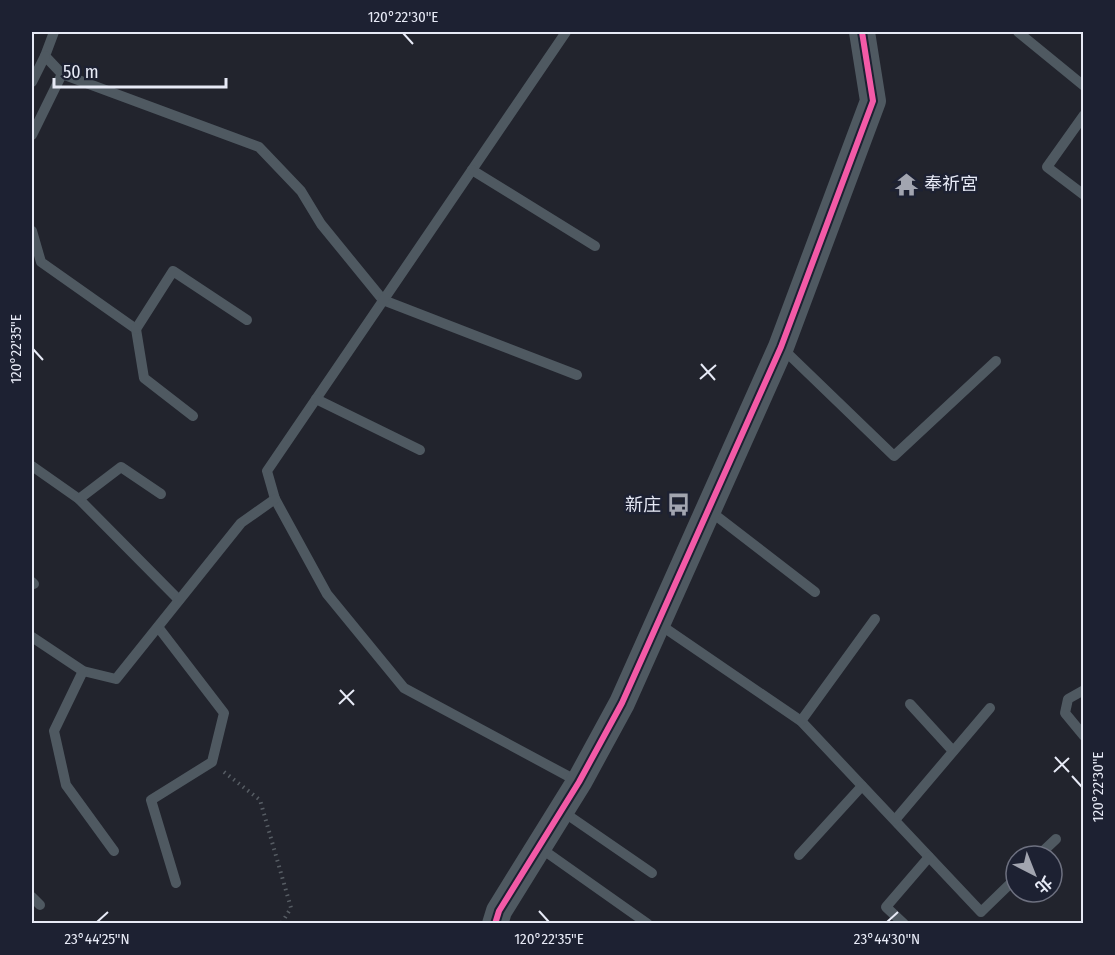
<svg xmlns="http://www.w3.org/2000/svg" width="1115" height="955" viewBox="0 0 1115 955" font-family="'Fira Sans Condensed','Noto Sans TC',sans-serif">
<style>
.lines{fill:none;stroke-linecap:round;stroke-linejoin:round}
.path{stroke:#575d64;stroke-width:4;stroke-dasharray:1.5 4.5;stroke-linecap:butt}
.service{stroke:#4f5961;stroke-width:10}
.tertiary{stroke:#4f5961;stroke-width:26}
.cycleway-casing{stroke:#1d2132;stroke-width:10}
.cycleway{stroke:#f35aa7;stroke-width:6}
.ticks{fill:none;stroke:#e7eaf6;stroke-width:2}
.labels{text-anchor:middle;stroke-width:5;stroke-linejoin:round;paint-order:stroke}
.poi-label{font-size:18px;fill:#e7eaf6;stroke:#1d2132;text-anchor:start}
.neatline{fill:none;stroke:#e7eaf6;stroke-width:2}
.ticks-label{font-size:15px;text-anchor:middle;fill:#e7eaf6}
</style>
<rect width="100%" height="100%" fill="#22242d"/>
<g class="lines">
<!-- path -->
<polyline class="path" points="224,772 260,800 291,908 281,924"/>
<!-- service -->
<g class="service">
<polyline points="54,32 45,56 62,74 259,147 301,191 321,224 383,300 577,375"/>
<polyline points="566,32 267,471 275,499 327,594 404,688 579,782"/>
<polyline points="1018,32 1084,86"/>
<polyline points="32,82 45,56"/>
<polyline points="1084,115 1047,167 1084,195"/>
<polyline points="32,135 62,74"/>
<polyline points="472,170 595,246"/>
<polyline points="32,231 41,262 136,329 144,378 193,416"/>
<polyline points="136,329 173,271 247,320"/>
<polyline points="781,347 894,456 996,361"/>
<polyline points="316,399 420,450"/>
<polyline points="32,466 79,499 179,600"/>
<polyline points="79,499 121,467 161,494"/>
<polyline points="710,511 815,592"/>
<polyline points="32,582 34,584"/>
<polyline points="659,624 801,721 981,912 1016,878"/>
<polyline points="158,627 224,713 212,762 151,800 176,883"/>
<polyline points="32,637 83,671 116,679 241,523 275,499"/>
<polyline points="83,671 54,731 66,785 114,851"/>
<polyline points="1084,690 1068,699 1065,713 1084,736"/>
<polyline points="910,704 953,751"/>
<polyline points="801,721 875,619"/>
<polyline points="562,811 652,873"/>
<polyline points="895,820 990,708"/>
<polyline points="539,847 648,924"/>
<polyline points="799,855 862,786"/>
<polyline points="1038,856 1056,839"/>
<polyline points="32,897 40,905"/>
<polyline points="904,924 886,907 929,857"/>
</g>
<!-- tertiary -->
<polyline class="tertiary" points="495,924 499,911 579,782 622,703 781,347 873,101 862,32"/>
<defs>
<polyline id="cycleway" points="495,924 499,911 579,782 622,703 781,347 873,101 862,32"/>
</defs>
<!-- cycleway casing -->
<use href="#cycleway" class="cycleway-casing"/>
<!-- cycleway -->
<use href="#cycleway" class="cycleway"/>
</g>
<!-- ticks -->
<path class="ticks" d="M 403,33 L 413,44M 33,349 L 43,360M 701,364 L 715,380M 700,379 L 716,365M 340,690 L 354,705M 339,704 L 354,690M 1055,757 L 1069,772M 1054,772 L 1069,758M 1072,776 L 1082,787M 539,911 L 549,922M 97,922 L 108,912M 887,922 L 898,912"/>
<!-- icons -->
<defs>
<symbol id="temple-bare" viewBox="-9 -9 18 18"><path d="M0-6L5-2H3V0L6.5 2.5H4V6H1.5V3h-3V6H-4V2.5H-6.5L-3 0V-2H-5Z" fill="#a2a5b0" stroke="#1d2132" stroke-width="2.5" paint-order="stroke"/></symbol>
<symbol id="bus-bare" viewBox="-9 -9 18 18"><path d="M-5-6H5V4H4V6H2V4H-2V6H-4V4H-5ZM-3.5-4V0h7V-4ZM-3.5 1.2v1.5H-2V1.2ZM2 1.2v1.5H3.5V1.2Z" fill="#a2a5b0" stroke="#1d2132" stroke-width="2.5" paint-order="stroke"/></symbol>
</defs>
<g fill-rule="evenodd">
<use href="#temple-bare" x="890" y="168" width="33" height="33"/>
<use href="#bus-bare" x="662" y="488" width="33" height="33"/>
</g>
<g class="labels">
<!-- poi labels -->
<g class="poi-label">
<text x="924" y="190">奉祈宮</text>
<text x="661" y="511" text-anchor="end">新庄</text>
</g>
</g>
<!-- border -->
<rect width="1115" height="955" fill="none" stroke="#1d2132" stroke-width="66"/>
<!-- north arrow -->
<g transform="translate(1034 874) rotate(138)"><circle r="28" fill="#1d2132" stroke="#6e7180" stroke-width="1.5"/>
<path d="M0-4.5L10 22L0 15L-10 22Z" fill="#a2a5b0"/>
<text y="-9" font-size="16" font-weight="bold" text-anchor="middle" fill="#e7eaf6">北</text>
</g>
<!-- scale -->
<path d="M54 78v9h172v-9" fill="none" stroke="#e7eaf6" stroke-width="3"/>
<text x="63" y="78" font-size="18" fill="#e7eaf6" stroke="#1d2132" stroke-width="4.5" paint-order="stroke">50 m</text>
<rect x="33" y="33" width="1049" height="889" class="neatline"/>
<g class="ticks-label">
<text x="403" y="22">120°22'30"E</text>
<text transform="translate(16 349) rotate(-90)" y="5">120°22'35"E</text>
<text transform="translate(1098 787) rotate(-90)" y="5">120°22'30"E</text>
<text x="97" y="944">23°44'25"N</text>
<text x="549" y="944">120°22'35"E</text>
<text x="887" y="944">23°44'30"N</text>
</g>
</svg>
